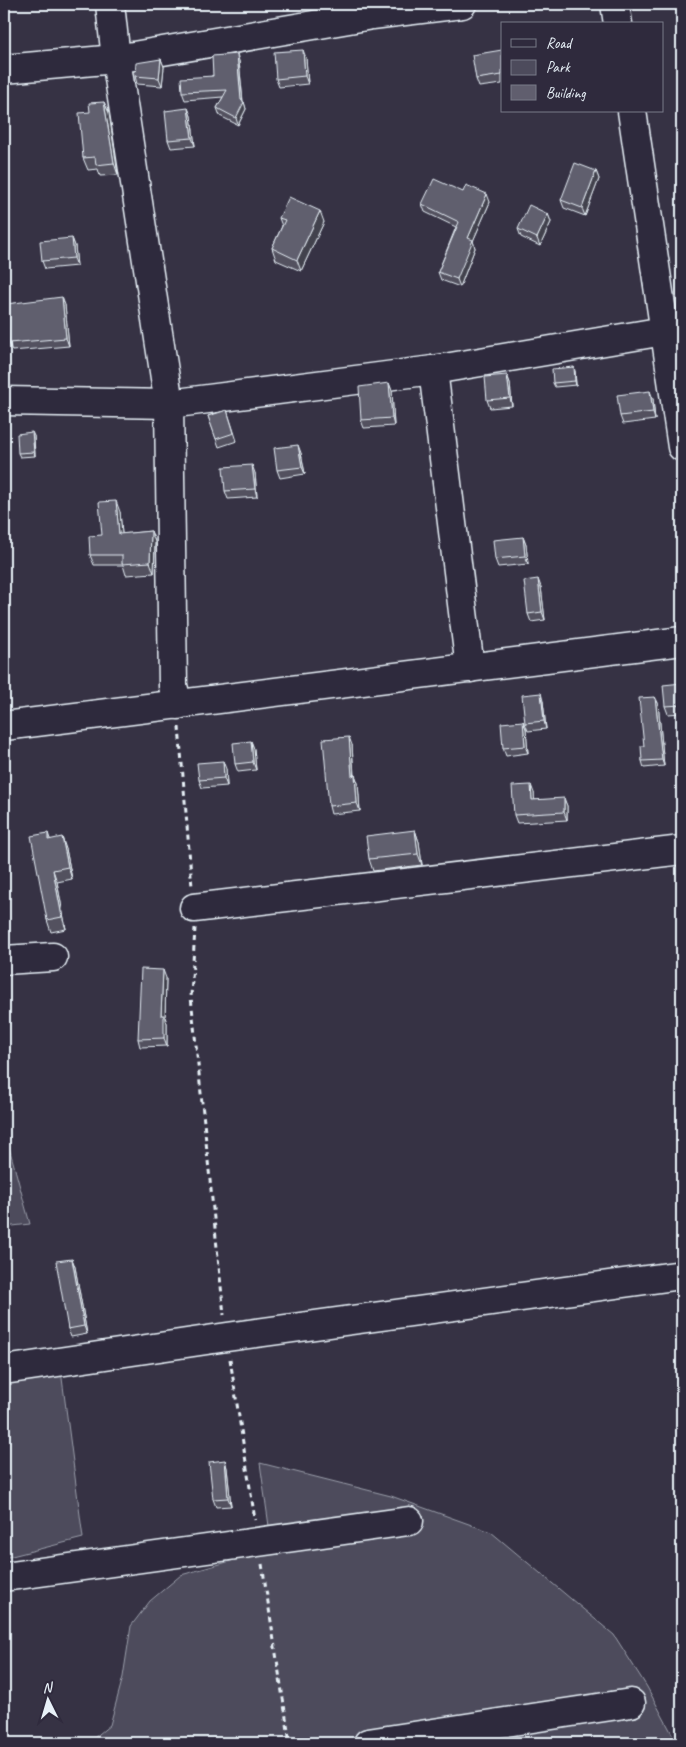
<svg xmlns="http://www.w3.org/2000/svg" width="686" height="1747" viewBox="0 0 686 1747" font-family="Caveat,sans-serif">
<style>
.green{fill:#4d4b5c;stroke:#9a9eaa}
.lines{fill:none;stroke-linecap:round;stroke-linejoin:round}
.minor-casing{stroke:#e8f1f8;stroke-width:31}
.path{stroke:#e8f1f8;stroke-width:3;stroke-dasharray:5 4;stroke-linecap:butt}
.minor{stroke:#2f2a3d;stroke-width:28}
.wall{fill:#53515f;stroke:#e8f1f8}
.shaded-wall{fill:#43424d;stroke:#e8f1f8}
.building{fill:#605e6e;stroke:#e8f1f8}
</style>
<rect width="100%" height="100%" fill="#363244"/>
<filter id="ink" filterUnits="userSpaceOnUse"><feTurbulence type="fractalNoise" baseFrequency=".02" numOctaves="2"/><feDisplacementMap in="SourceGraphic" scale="10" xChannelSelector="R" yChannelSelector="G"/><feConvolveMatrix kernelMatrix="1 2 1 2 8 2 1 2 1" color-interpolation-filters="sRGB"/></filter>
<g filter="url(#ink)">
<!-- green -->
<g class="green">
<polygon points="4,1129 30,1224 4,1227"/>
<polygon points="60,1363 83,1538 4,1558 4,1377"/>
<polygon points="260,1463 391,1496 491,1532 614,1635 647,1687 677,1743 88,1743 110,1725 123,1677 131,1626 150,1601 181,1575 245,1557 273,1554"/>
</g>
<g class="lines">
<defs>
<g id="minor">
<polyline points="110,4 116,59 169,404 173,686 178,705"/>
<polyline points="615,4 618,24"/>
<polyline points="4,69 116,59 372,15 462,4"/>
<polyline points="632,111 682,447"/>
<polyline points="433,370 470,668"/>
<polyline points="4,401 169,404 433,370 682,328"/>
<polyline points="4,726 682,641"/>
<polyline points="194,908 682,850"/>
<polyline points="4,960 53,957"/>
<polyline points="4,1370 227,1337 682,1275"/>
<polyline points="4,1577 409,1521"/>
<polyline points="368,1743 631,1703"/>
</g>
</defs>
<!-- minor casing -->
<use href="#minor" class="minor-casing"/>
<!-- path -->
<g class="path">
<polyline points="179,727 192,887"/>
<polyline points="195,928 191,997 224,1315"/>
<polyline points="230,1359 255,1520"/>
<polyline points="262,1564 290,1743"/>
</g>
<!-- minor -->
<use href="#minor" class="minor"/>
</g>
<!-- wall -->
<g class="wall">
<polygon points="502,50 502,84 479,87 476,79"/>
<polygon points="306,58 308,84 279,87 276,79"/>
<polygon points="161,59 164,67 162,86 137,84 135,76"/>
<polygon points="239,61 243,101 244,102 246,109 238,125 220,116 217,108 223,97 185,100 182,92"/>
<polygon points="104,102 109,113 118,175 100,176 98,169 88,170 83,158 90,112"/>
<polygon points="188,108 191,116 195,146 171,148 168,140"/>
<polygon points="596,171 599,179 585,216 564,208 561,200"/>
<polygon points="463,192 490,202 473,241 475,248 460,287 441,280 438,272 456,227 425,212 422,204"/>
<polygon points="548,214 551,222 540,246 521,237 518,229"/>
<polygon points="279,218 324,222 301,271 276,260 272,248 282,226"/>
<polygon points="72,238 75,246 77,266 45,269 42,261"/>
<polygon points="65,305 69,346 12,351 9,343"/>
<polygon points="575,371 576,385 555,387 553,383"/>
<polygon points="507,375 510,383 512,406 490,408 487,400"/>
<polygon points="389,383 392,391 394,426 364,428 361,420"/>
<polygon points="653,399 655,420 623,424 620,416"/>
<polygon points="227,410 237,441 219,447 208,416"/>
<polygon points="34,436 35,456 20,457 18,453"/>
<polygon points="301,453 305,474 280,478 277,470"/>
<polygon points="255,473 257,497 228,499 225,491"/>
<polygon points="120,512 122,534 151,531 155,542 154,573 126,575 123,565 94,565 90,555 102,535"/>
<polygon points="523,537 526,545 528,564 498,567 495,559"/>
<polygon points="541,587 545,620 531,622 528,614"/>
<polygon points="682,683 682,713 668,714 665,706"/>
<polygon points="655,697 658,703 664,766 644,768 642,761 644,746"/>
<polygon points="543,701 546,729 528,731 525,723"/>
<polygon points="523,721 526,729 528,753 506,756 503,748"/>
<polygon points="251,741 254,749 256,770 238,772 235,764"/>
<polygon points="352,745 354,775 355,775 358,783 360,811 331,814 329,806"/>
<polygon points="226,769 227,786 202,788 199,780"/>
<polygon points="534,793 534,800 564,799 567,806 567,820 517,823 514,815"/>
<polygon points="415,830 419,842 422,865 373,871 369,859"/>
<polygon points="48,833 50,839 66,849 72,879 57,882 66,929 51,932 47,920"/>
<polygon points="166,978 165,1017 167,1023 167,1046 140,1047 138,1039"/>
<polygon points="72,1259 75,1267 87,1334 71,1337 68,1329"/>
<polygon points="4,1326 7,1337 4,1338"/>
<polygon points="225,1460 227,1468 231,1506 216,1507 213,1499"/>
</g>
<!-- shaded-wall -->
<g class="shaded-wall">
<polygon points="303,50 306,58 308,84 305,76"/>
<polygon points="237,54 239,61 243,104 244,102 246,109 238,125 236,118 241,100"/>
<polygon points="161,59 164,67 162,86 159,78"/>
<polygon points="104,102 109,113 118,175 114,163"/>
<polygon points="188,108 191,116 195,146 192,138"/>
<polygon points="596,171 599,179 585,216 582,208"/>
<polygon points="487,194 490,202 473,241 475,248 460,287 457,279 468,238"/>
<polygon points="320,211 324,222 301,271 297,260"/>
<polygon points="548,214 551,222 540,246 537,238"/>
<polygon points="72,238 75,246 77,266 74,258"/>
<polygon points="62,297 65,305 69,346 66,338"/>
<polygon points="574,367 575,371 576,385 575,381"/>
<polygon points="507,375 510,383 512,406 510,398"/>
<polygon points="389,383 392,391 394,426 392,418"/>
<polygon points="650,391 653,399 655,420 653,412"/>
<polygon points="32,432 34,436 35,456 34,452"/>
<polygon points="298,445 301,453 305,474 302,467"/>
<polygon points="252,465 255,473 257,497 255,489"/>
<polygon points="116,501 120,512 123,545 119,534"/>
<polygon points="151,531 155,542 154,573 150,562"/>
<polygon points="523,537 526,545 528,564 525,556"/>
<polygon points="538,579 541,587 545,620 542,612"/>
<polygon points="541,693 543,701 546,729 544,721"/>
<polygon points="655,697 658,703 664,766 662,760"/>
<polygon points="523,721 526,729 528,753 525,746"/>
<polygon points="349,737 352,745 354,784 352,776"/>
<polygon points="251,741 254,749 256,770 253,762"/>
<polygon points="223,761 226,769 227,786 224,778"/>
<polygon points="355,775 358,783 360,811 357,803"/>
<polygon points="531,785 534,793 535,808 532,800"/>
<polygon points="564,798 567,806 567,820 564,812"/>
<polygon points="415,830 419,842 422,865 418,854"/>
<polygon points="62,837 66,849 72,879 68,867"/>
<polygon points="53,870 57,882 66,929 62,917"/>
<polygon points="163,970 166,978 165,1017 167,1023 167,1046 164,1038 161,1015"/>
<polygon points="72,1259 75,1267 87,1334 84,1326"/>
<polygon points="225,1460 227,1468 231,1506 228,1498"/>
</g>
<!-- building -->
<g class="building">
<polygon points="303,50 305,76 276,79 274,52"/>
<polygon points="502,50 502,75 476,79 472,55"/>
<polygon points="237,54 241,100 244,102 236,118 217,108 227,90 182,92 181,78 213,76 212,56"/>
<polygon points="161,59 159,78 135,76 136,63"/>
<polygon points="104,102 114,163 96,165 95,157 83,158 79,113 90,112 89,103"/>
<polygon points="188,108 192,138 168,140 165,111"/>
<polygon points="575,163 596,171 582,208 561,200"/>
<polygon points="434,179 463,192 466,185 487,194 468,238 473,240 457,279 438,272 459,222 422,204"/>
<polygon points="289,197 320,211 297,260 272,248 285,220 279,218"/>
<polygon points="529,205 548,214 537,238 518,229"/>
<polygon points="72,238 74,258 42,261 40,241"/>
<polygon points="62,297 66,338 9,343 6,304"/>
<polygon points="574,367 575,381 553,383 552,369"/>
<polygon points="507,375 510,398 487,400 485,377"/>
<polygon points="389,383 392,418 361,420 359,387"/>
<polygon points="650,391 653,412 620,416 617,395"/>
<polygon points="227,410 234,433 216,439 208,416"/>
<polygon points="32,432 34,452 18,453 17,434"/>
<polygon points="298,445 302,467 277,470 274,448"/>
<polygon points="252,465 255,489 225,491 223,467"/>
<polygon points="116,501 119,534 151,531 150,562 122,564 122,555 90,555 89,536 102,535 99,502"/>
<polygon points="523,537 525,556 495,559 493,540"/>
<polygon points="538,579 542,612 528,614 524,581"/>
<polygon points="682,683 682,705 665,706 663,685"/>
<polygon points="541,693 544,721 525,723 522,695"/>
<polygon points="655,697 662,760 642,761 641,746 644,746 639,698"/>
<polygon points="523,721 525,746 503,748 501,723"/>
<polygon points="349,737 352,776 355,775 357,803 329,806 323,739"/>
<polygon points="251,741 253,762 235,764 233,743"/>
<polygon points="223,761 224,778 199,780 197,763"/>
<polygon points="531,785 532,800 564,798 564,812 514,815 512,786"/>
<polygon points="415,830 418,854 369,859 366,836"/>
<polygon points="48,833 48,840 62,837 68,867 53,870 62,917 47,920 31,836"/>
<polygon points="141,969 163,970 161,1015 164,1015 164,1038 138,1039"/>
<polygon points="72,1259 84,1326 68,1329 56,1261"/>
<polygon points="225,1460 228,1498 213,1499 209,1462"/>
</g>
</g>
<!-- margin -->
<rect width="686" height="1747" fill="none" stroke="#2f2a3d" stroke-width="20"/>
<rect x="10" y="10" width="666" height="1727" fill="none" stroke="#e8f1f8" stroke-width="2" filter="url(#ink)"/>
<!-- legend -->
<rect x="501" y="22" width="162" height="90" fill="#2f2a3d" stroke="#797a88"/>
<rect x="511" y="39" width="25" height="8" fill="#2f2a3d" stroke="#797a88"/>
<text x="546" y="48" font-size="15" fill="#e8f1f8">Road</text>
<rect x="511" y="60" width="25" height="15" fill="#4d4b5c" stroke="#797a88"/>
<text x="546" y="72" font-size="15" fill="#e8f1f8">Park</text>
<rect x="511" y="85" width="25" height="15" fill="#605e6e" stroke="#797a88"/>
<text x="546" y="98" font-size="15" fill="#e8f1f8">Building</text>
<!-- north arrow -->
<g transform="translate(48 1700) rotate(355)" stroke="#2f2a3d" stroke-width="4" paint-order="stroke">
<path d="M0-4L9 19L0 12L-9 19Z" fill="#e8f1f8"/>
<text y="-8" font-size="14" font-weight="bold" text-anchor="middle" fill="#e8f1f8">N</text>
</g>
</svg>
